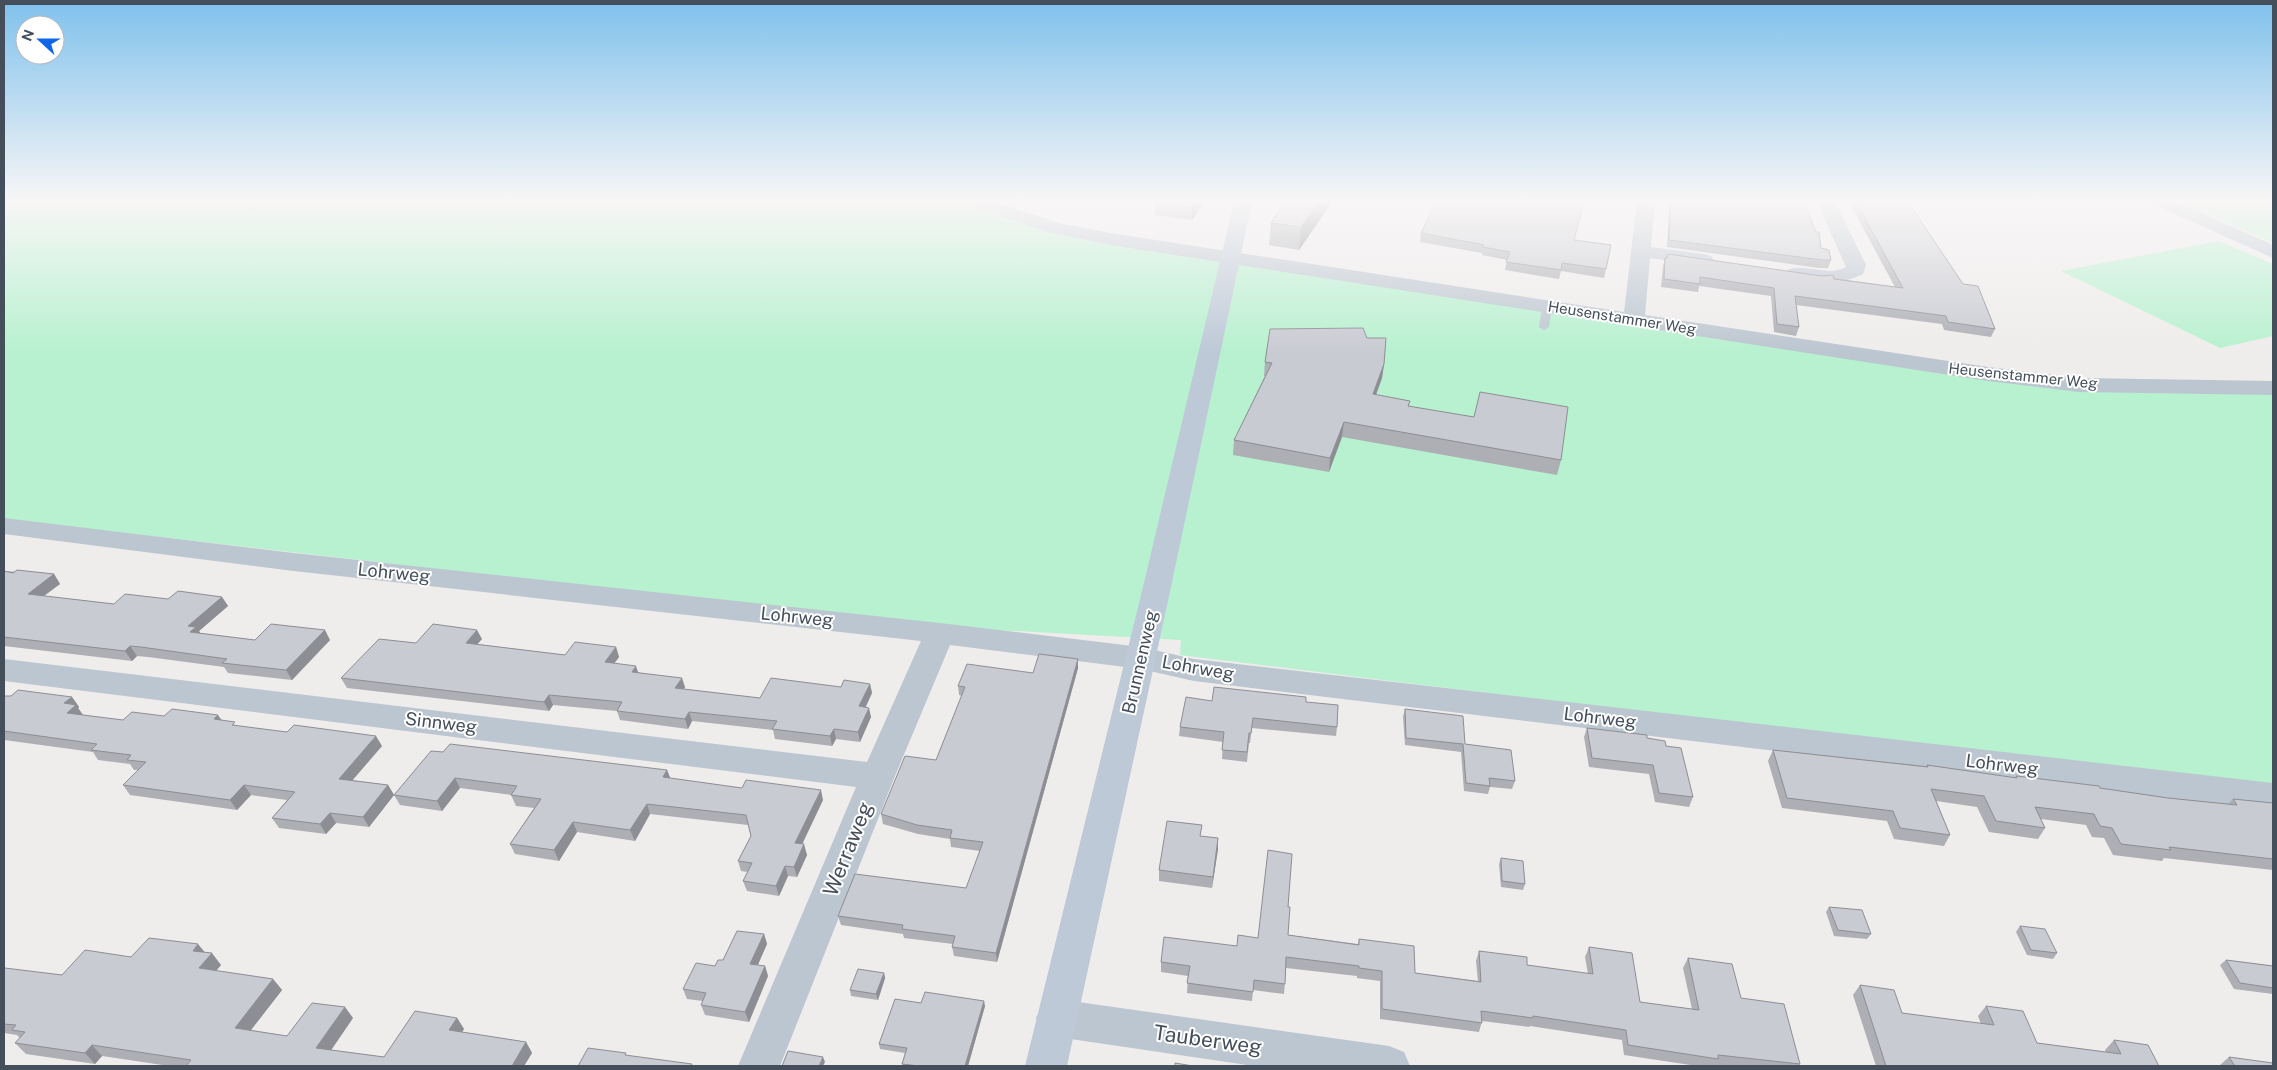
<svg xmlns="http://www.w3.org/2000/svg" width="2277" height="1070" viewBox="0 0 2277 1070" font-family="'Public Sans',sans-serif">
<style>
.green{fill:#b7f1cf}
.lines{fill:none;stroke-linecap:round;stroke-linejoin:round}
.lane{fill:#bcc6d0;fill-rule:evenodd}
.street{fill:#bcc6d0;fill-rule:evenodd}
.secondary{fill:#bdc9d7;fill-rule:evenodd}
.wall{fill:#adafb5}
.shaded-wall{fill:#8d8e93}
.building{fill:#c9cbd2;stroke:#8d8e93}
.labels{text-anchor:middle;stroke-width:4;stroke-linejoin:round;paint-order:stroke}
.far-street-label{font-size:15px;fill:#444f5b;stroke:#fff}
.street-label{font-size:18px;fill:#444f5b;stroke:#fff}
.near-street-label{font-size:21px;fill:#444f5b;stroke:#fff}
</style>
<rect width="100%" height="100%" fill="#efecec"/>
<!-- green -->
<g class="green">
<polygon points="4,202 991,202 1065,227 2106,391 2273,394 2273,790 1180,655 1181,640 941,627 4,519"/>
<polygon points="2181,202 2273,202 2273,243"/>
<polygon points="2219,241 2273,264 2273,336 2220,348 2061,271"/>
</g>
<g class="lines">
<!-- lane -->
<polygon class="lane" points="1547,304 1552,307 1549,327 1544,330 1539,327 1542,307"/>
<!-- street -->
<g class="street">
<polygon points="968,202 996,202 1059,223 1110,233 1624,312 1637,202 1655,202 1651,247 1704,254 1711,256 1714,260 1711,264 1704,266 1650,258 1645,315 1988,367 2079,378 2273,381 2273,395 2079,392 1988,381 1110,245 1048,232 971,206"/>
<path d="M 1817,202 L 1835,202 L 1866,265 L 1863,274 C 1840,286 1813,283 1789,277 L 1786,273 L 1789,269 C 1808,264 1828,277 1846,267 Z"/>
<polygon points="2154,202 2178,202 2273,245 2273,258 2157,206"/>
<polygon points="4,518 294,553 940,623 1141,647 1194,659 2273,783 2273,811 1194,681 1141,669 950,645 895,776 780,1066 738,1066 856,787 4,681 4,659 867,762 921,641 294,571 4,534"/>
<polygon points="1057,999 1389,1046 1404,1052 1410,1066 1254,1066 1057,1037 1042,1031 1036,1018 1042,1005"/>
</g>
<!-- secondary -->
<polygon class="secondary" points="1234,202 1252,202 1171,587 1067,1066 1025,1066 1143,587"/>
</g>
<!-- wall -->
<g class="wall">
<polygon points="1155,202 1205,202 1192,220 1155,215"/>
<polygon points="1285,202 1332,202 1299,250 1269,245 1271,223"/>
<polygon points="1669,202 1804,202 1821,248 1831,260 1828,268 1819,268 1667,247"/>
<polygon points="1849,202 1908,202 1963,284 1995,329 1991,337 1944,330 1942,324 1796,305 1799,327 1796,336 1774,332 1771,296 1699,286 1698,292 1661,287 1663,266 1665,258 1666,258 1668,254 1895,287"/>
<polygon points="1421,233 1574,240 1606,269 1604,278 1561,271 1559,279 1505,270 1507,260 1482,255 1482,253 1420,242"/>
<polygon points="1367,338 1384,364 1382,378 1376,395 1410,401 1409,406 1561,460 1557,475 1342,437 1329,472 1233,455 1234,440 1265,376 1264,376 1265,362"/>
<polygon points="4,571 54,574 60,584 44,596 114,604 168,599 222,597 228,606 199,631 200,633 255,640 330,640 292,680 228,673 224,667 148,657 137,656 132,661 4,646"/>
<polygon points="482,639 477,644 565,655 616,647 619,657 614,663 638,672 685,687 684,689 760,698 870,684 872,693 866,707 871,717 860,742 836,739 832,746 775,739 773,730 692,721 688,729 620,720 617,711 553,705 549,711 347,688 341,678 416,643"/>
<polygon points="1078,659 1078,668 997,962 954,956 952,947 953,944 904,938 903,934 841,925 838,916 966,888 980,851 951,847 950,839 918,834 883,824 881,814 936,760 962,696 959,695 958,686 1033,673"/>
<polygon points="4,696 11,696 72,697 79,707 78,708 83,715 123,720 164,716 222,720 238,726 382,746 352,780 388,785 394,795 369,827 336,823 326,834 279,828 272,818 287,800 251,795 237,810 130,795 123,785 138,770 134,770 130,764 98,760 93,752 4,740"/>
<polygon points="1212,701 1306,702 1337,727 1336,736 1252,728 1250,743 1249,743 1247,762 1222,759 1223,742 1179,736 1180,727"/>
<polygon points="1405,709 1465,744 1515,781 1512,789 1490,787 1488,794 1464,791 1461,752 1405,745 1403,717"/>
<polygon points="1587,728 1647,738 1666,746 1693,797 1689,807 1655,802 1649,774 1589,767 1584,737"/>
<polygon points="1773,750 1926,766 1927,765 2015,778 2016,776 2168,798 2228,804 2233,799 2273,803 2273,870 2164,858 2162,861 2113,855 2104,838 2092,837 2086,825 2041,819 2045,828 2038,839 1989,832 1977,807 1936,801 1950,835 1944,846 1894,839 1887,821 1782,808 1768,761"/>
<polygon points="443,752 667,770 670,778 823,800 802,844 807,855 797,877 788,876 779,896 747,891 743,881 748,872 741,871 738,861 751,836 748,825 650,814 635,841 577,832 559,861 515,854 510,844 534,808 516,806 511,795 460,788 442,811 400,805 394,795"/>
<polygon points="1202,836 1218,849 1212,888 1159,881 1159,870"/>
<polygon points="1501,858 1525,884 1523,890 1501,887 1499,864"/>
<polygon points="1288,907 1288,935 1358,944 1359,939 1415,973 1478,981 1476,961 1479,951 1527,965 1588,974 1585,957 1589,947 1640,1002 1692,1009 1683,968 1688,958 1741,998 1800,1064 1799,1066 1726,1066 1715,1065 1714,1066 1697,1066 1624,1055 1622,1040 1530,1026 1529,1027 1482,1021 1479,1032 1380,1019 1380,981 1357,978 1357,976 1286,968 1284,994 1253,990 1252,1001 1187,993 1188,976 1161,972 1161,962 1237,946 1258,938"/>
<polygon points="1829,907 1871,934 1867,939 1834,936 1826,912"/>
<polygon points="2020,926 2057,953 2053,959 2027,955 2016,932"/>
<polygon points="764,934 767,944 757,965 765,966 768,976 749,1022 705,1015 701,1005 703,1001 687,999 683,989 723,960"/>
<polygon points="204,952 221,965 216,971 273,979 282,990 251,1030 287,1036 353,1018 331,1050 384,1057 457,1018 464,1029 462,1032 526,1042 532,1053 524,1066 169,1066 102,1056 95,1064 26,1054 15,1043 20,1038 17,1035 4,1033 4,969 62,975 131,957"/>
<polygon points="2226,960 2273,966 2273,994 2234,989 2220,965"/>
<polygon points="884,973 885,978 878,1000 851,996 850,990"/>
<polygon points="1860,985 1902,1013 1981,1024 1978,1016 1986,1006 2037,1043 2106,1052 2105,1050 2114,1040 2159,1066 1876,1066 1853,995"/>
<polygon points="921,1003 985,1006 968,1066 903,1066 902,1064 905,1053 880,1049 879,1044"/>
<polygon points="2229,1057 2273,1066 2219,1066"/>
</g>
<!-- shaded-wall -->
<g class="shaded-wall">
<polygon points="1196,202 1205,202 1192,220 1192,208"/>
<polygon points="1319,202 1332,202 1299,250 1301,227"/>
<polygon points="1384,364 1382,378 1371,408 1373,394"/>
<polygon points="1344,422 1342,437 1329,472 1330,458"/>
<polygon points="54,574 60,584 34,603 28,594"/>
<polygon points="222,597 228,606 199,631 202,636 190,632 188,626"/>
<polygon points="325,630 330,640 292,680 286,670"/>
<polygon points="477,630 482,639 470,652 466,643"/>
<polygon points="130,646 137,656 132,661 125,651"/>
<polygon points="616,647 619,657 608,672 605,662"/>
<polygon points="1078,659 1078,668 997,962 996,953"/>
<polygon points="636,666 639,675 632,672"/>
<polygon points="682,678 685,687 678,698 675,688"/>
<polygon points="870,684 872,693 861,716 859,706"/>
<polygon points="549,695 553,705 549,711 544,702"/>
<polygon points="72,697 79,707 78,708 83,715 67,713 64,703"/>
<polygon points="869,708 871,717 860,742 858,732"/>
<polygon points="689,712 692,721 688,729 685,719"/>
<polygon points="218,715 225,725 214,719"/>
<polygon points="834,729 836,739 832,746 830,736"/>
<polygon points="376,736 382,746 345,789 339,779"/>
<polygon points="667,770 671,780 663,777"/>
<polygon points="455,778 460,788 442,811 437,801"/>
<polygon points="244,785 251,795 237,810 230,800"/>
<polygon points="388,785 394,795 369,827 363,817"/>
<polygon points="821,790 823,800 798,853 795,843"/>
<polygon points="647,804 650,814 635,841 630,830"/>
<polygon points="330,813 336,823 326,834 320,824"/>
<polygon points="573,822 577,832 559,861 554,850"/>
<polygon points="1218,838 1218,849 1212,888 1213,877"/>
<polygon points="804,844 807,855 797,877 794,867"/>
<polygon points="785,866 788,876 779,896 776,886"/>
<polygon points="764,934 767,944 754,974 750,964"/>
<polygon points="198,944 207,955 193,951"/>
<polygon points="212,953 221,965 208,980 199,968"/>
<polygon points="765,966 768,976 749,1022 745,1012"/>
<polygon points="884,973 885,978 878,1000 876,994"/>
<polygon points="273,979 282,990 244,1039 235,1028"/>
<polygon points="984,1001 985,1006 968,1066 965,1066"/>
<polygon points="345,1007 353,1018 325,1059 316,1048"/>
<polygon points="457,1018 464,1029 456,1041 449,1030"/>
<polygon points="526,1042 532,1053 524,1066 512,1066"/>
<polygon points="92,1045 102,1056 95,1064 85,1053"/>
<polygon points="823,1057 825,1062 823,1066 819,1066"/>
</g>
<!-- building -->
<g class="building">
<polygon points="1155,202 1196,202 1192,208"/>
<polygon points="1285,202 1319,202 1301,227 1271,223"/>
<polygon points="1436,202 1584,202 1574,240 1611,245 1606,269 1562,263 1561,270 1506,262 1510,252 1483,247 1484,245 1421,233"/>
<polygon points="1671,202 1804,202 1816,232 1819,232 1821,248 1829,250 1831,260 1822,260 1669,240"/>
<polygon points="1856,202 1908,202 1963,284 1978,286 1995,329 1948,322 1946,316 1795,296 1799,327 1777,324 1774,288 1700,277 1700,284 1664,279 1665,258 1667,258 1668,254 1822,276 1833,275 1834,279 1903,288"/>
<polygon points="1363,328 1367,338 1386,338 1384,364 1373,394 1410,401 1408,406 1474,417 1480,392 1568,407 1561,460 1344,422 1330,458 1234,440 1272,363 1265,362 1270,329"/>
<polygon points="17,570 54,574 28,594 114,604 125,594 168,599 178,591 222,597 188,626 196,627 190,632 255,640 271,624 325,630 286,670 222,663 227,659 141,647 130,646 125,651 4,637 4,571 13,573"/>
<polygon points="433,624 477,630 466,643 565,655 575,642 616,647 605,662 636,666 632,672 682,678 675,688 760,698 771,678 841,687 844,680 870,684 859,706 869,708 858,732 834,729 830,736 772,729 777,721 689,712 685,719 617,711 622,702 549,695 544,702 341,678 379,639 416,643"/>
<polygon points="1039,654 1078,659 996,953 952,947 955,936 902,929 903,925 838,916 855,874 966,888 983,842 950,838 952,830 917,825 881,814 905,756 936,760 965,687 958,686 967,664 1033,673"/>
<polygon points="1214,687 1306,697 1306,702 1338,705 1337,727 1253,718 1251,733 1249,733 1247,752 1222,750 1224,732 1180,727 1186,697 1212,701"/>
<polygon points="18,690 72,697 64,703 76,705 67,713 123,720 132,712 164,716 172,709 218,715 214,719 235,722 232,725 287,732 294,725 376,736 339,779 388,785 363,817 330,813 320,824 272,818 295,792 244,785 230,800 123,785 146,762 127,760 131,755 91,750 97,744 4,731 4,696 11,696"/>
<polygon points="1405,709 1463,716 1465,744 1511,750 1515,781 1489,778 1490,786 1466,783 1463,744 1406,738"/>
<polygon points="1587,728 1647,735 1647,738 1665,741 1666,746 1681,748 1693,797 1659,793 1653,765 1592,758"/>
<polygon points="450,744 667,770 663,777 742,788 746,780 821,790 795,843 804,844 794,867 785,866 776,886 743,881 752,863 738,861 751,836 746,815 647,804 630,830 573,822 554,850 510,844 541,799 511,795 517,786 455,778 437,801 394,795 431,751 443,752"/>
<polygon points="1773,750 1928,767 1927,765 2017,778 2016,776 2099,786 2100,788 2168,798 2237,805 2233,799 2273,803 2273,859 2169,847 2171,850 2121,844 2112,828 2100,826 2094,814 2035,807 2045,828 1996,821 1984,796 1931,789 1950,835 1900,828 1893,811 1787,798"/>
<polygon points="1167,821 1202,825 1200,836 1218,838 1213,877 1159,870"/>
<polygon points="1268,850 1292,854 1288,907 1290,907 1288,935 1359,945 1359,939 1414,946 1415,973 1481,982 1479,951 1527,957 1527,965 1593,974 1589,947 1632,953 1640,1002 1699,1010 1688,958 1732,964 1741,998 1784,1004 1800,1064 1718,1055 1718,1059 1628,1045 1626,1030 1533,1016 1533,1018 1481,1011 1482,1023 1382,1009 1382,971 1359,968 1359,966 1286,957 1285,984 1254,980 1253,992 1187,983 1190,966 1161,962 1164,937 1237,946 1238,935 1258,938"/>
<polygon points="1501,858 1523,861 1525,884 1502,881"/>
<polygon points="1829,907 1862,910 1871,934 1838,930"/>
<polygon points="2020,926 2045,929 2057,953 2031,950"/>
<polygon points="737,931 764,934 750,964 765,966 745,1012 701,1005 706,993 683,989 696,963 715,966 718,960 723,960"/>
<polygon points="149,938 198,944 193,951 212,953 199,968 273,979 235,1028 287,1036 312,1003 345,1007 316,1048 384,1057 415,1011 457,1018 449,1030 526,1042 512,1066 186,1066 191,1060 92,1045 85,1053 15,1043 25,1032 12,1030 16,1025 4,1024 4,969 5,968 62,975 85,950 131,957"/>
<polygon points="2226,960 2273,966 2273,988 2240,983"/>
<polygon points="858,969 884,973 876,994 850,990"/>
<polygon points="1860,985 1894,990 1902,1013 1994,1025 1986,1006 2023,1011 2037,1043 2121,1054 2114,1040 2148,1045 2159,1066 1886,1066"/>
<polygon points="925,992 984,1001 965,1066 919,1066 902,1064 907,1048 879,1044 895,999 921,1003"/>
<polygon points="588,1048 626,1053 625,1055 692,1064 691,1066 578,1066"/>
<polygon points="788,1051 823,1057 819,1066 782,1066"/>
<polygon points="2229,1057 2273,1063 2273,1066 2235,1066"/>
<polygon points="1175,1063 1193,1066 1175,1066"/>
</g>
<!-- sky -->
<linearGradient id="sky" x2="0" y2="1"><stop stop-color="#7fc1ec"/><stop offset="0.57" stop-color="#f8f6f6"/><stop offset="1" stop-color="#f8f6f6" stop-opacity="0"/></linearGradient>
<rect width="2277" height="352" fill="url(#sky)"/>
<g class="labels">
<!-- far-street labels -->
<g class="far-street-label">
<text transform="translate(1622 318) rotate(9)" y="5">Heusenstammer Weg</text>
<text transform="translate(2023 376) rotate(6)" y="5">Heusenstammer Weg</text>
</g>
<!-- street labels -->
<g class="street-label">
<text transform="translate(394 573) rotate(6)" y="6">Lohrweg</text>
<text transform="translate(797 617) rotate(6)" y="6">Lohrweg</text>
<text transform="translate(1140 662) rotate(-77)" y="6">Brunnenweg</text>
<text transform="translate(1198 668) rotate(10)" y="6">Lohrweg</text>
<text transform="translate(1600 718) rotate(7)" y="6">Lohrweg</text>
<text transform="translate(441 723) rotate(7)" y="6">Sinnweg</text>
<text transform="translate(2002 765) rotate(7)" y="6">Lohrweg</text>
</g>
<!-- near-street labels -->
<g class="near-street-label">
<text transform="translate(848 849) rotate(-68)" y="7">Werraweg</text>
<text transform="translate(1208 1040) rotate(8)" y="7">Tauberweg</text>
</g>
</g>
<!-- border -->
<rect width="2277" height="1070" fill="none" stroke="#444f5b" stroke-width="10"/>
<!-- north arrow -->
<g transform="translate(40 40) rotate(291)"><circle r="24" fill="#ffffff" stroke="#b4b9bd"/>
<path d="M0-4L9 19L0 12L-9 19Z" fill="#0e65e8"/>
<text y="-8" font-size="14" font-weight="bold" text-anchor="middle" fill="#444f5b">N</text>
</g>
</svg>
